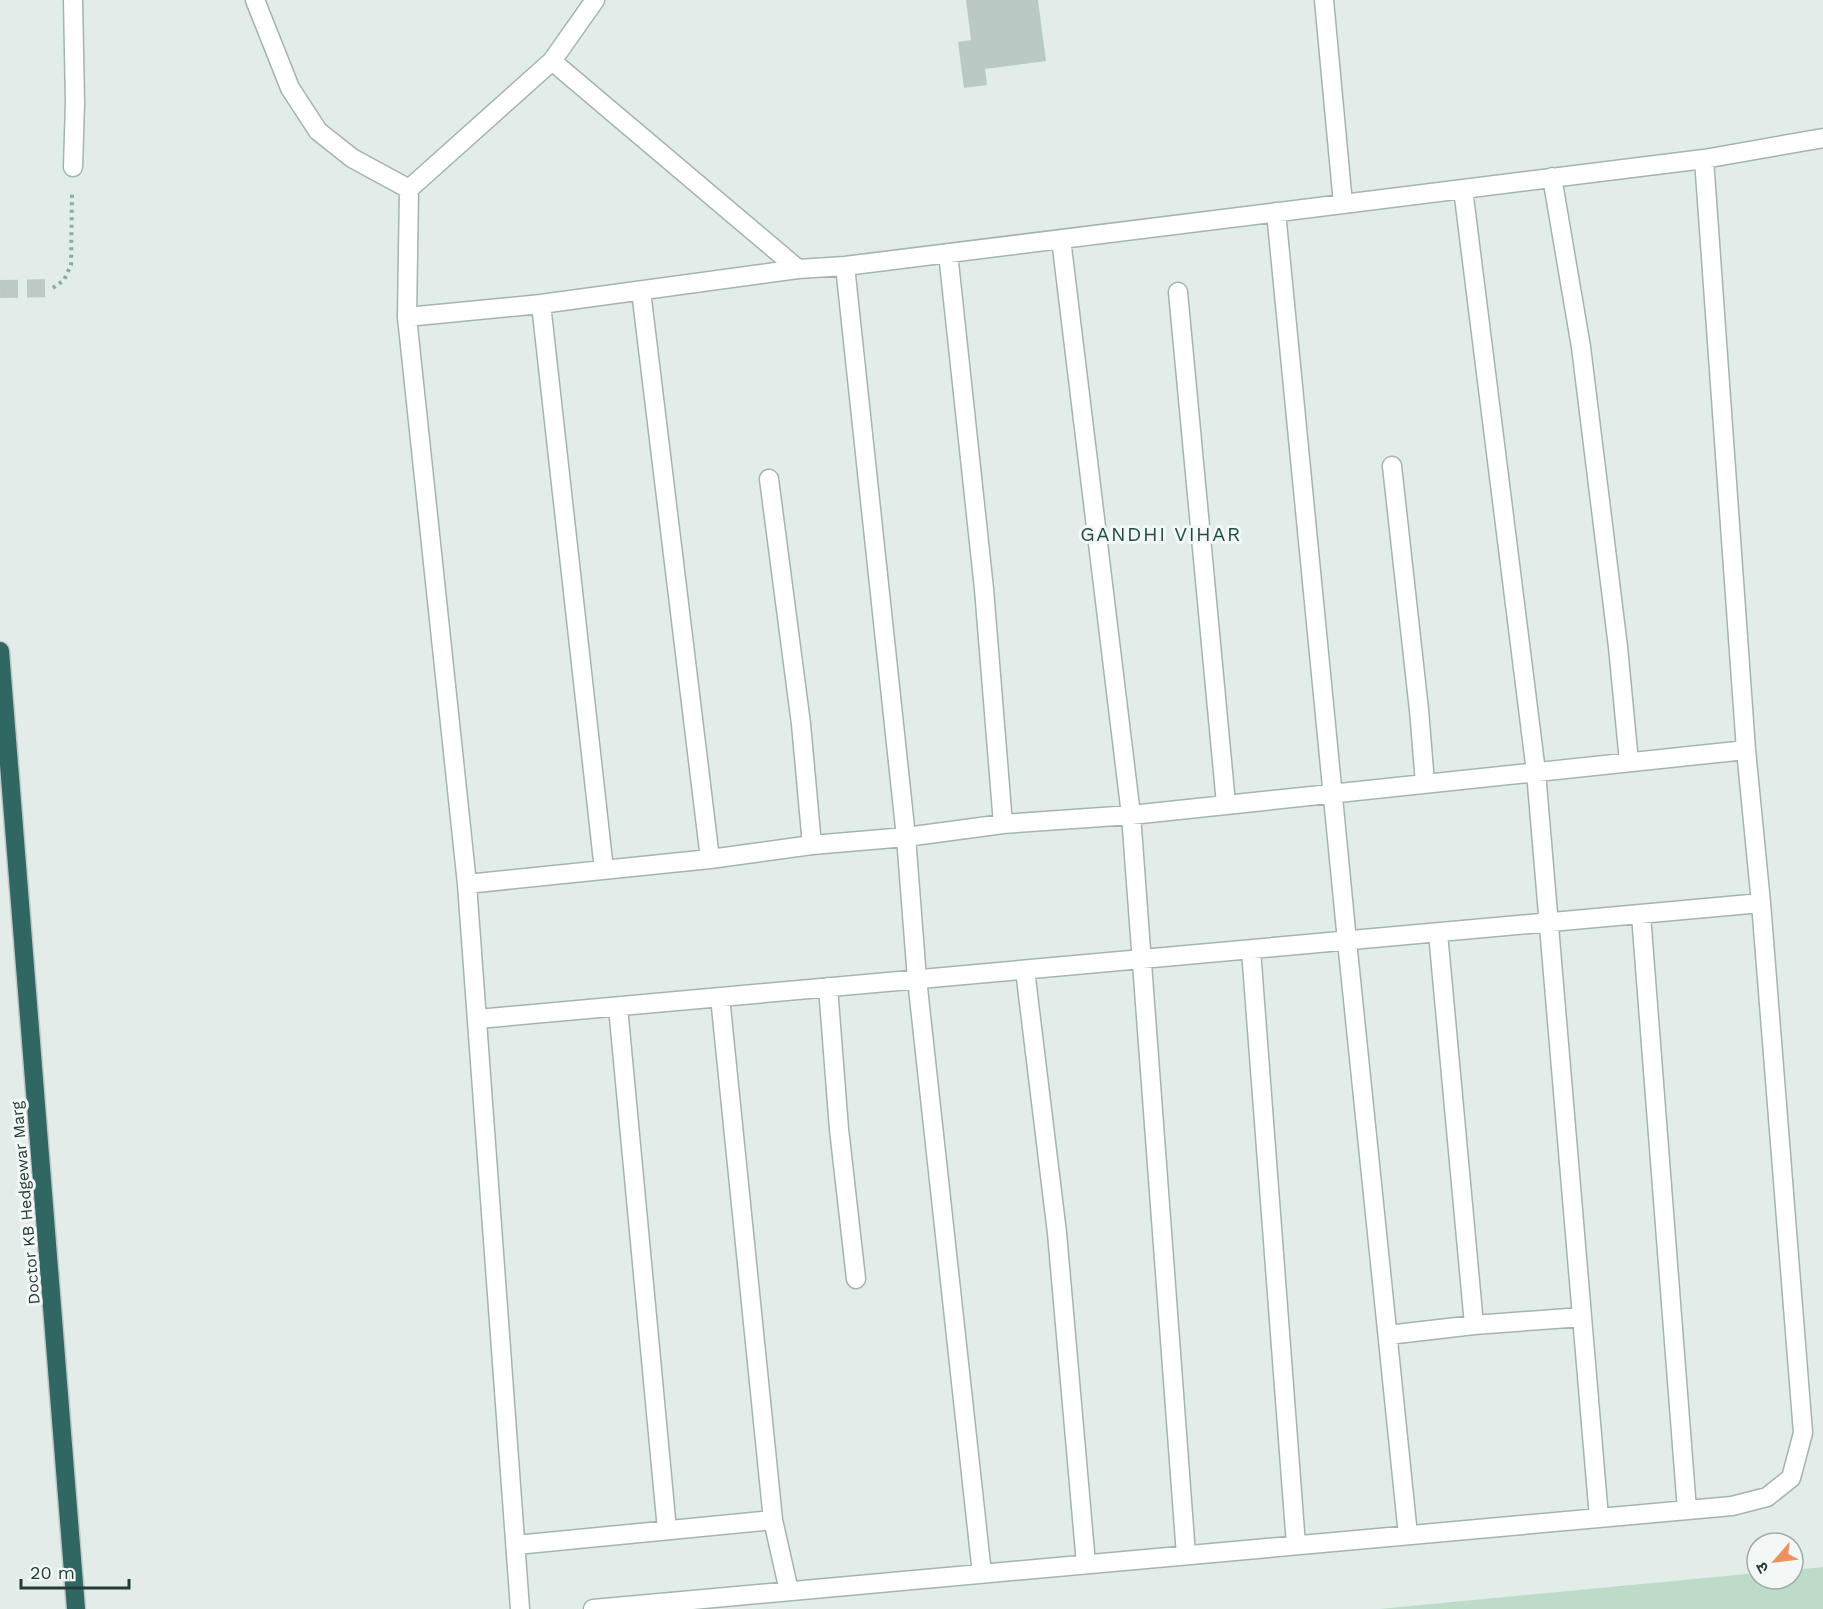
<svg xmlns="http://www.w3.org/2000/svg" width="1823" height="1609" font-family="'Work Sans','Noto Sans Devanagari',sans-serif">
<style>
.green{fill:#bcdcc8}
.building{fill:#bbc9c5}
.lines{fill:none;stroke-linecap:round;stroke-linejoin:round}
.street-tunnel{stroke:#bcc9c6;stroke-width:18;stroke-dasharray:18 9;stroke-linecap:butt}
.street-casing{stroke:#a5b4b0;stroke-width:21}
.highway-casing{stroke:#c1c8c7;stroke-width:21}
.path{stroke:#84aea5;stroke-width:4;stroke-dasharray:3 4.5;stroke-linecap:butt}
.street{stroke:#fff;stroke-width:18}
.highway{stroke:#306762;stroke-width:18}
.labels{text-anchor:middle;stroke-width:6;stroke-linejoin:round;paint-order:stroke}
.street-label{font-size:16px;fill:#233c38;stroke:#f3f8f6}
.quarter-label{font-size:20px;letter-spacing:1.5px;fill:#204d47;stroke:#f3f8f6}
</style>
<rect width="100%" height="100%" fill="#e2ece9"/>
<path class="green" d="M1823,1567v42h-444l378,-36v6h36v-9z"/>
<path class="building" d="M966,0h72l8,61 -61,8 2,16 -23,3 -6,-46 13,-2z"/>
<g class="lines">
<path class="street-tunnel" d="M0,289l53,-1"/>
<defs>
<path id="street" d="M73,0l2,103 -2,64
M255,0l35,88 28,43 34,27 57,31 143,-128 43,-61
M1324,0l19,204
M552,61l246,208
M1552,177l29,170 37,300 11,115
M409,189l-2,128 60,567 53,725
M1463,189l73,583 63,746
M1276,212l71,729 61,594
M1061,239l70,576 55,740
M948,253l36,336 19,235
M845,266l61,571 11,142 65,595
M641,291l69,568
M1178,292l48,512
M541,304l63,566
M407,317l134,-13 257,-35 47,-3 859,-107
M1392,466l27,244 6,73
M769,479l32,245 11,121
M467,884l243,-25 102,-14 94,-8 97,-13 128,-9 615,-65
M1641,915l46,595
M1438,933l36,392
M1251,950l45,595
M1025,970l32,263 29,331
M828,987l11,142 17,150
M720,997l53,523 16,71
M618,1007l49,523
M478,1019l1283,-116
M1388,1335l86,-10 108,-8
M516,1545l257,-25
M593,1609l1139,-103 35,-9 24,-19 12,-45 -42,-530 -15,-153 -42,-591 119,-21"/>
<path id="highway" d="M0,651l76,958"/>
</defs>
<use href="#street" class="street-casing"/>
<use href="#highway" class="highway-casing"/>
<path class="path" d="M53,288l11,-8 7,-15 1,-71"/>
<use href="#street" class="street"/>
<use href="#highway" class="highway"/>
</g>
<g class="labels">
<g class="street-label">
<text transform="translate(25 1203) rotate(-95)" y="6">Doctor KB Hedgewar Marg</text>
</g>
<g class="quarter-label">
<text x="1161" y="541">GANDHI VIHAR</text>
</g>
</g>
<g transform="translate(1775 1561) rotate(242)"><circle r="28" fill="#f3f8f6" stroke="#a0adaa" stroke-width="1.5"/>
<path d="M0-4.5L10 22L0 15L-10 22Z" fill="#ec9260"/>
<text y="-9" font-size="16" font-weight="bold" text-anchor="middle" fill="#233c38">उ</text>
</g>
<path d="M21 1579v9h108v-9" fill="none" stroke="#233c38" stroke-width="3"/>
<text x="30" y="1579" font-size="18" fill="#233c38" stroke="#f3f8f6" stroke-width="4.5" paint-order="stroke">20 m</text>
</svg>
